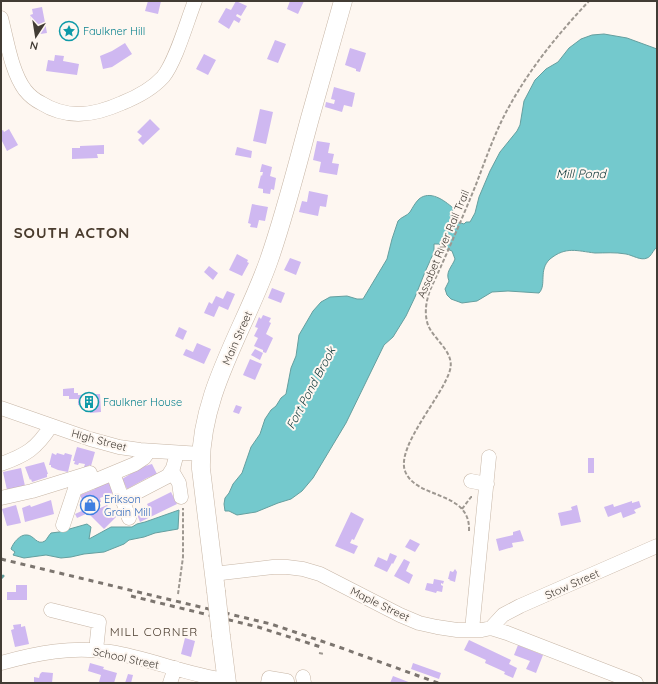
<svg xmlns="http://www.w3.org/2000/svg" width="658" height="684" font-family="Quicksand,sans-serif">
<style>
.water{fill:#74c9cd;stroke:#659f9f}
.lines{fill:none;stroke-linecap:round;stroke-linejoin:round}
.stream{stroke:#659f9f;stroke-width:3}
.building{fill:#cfb8f1}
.minor-casing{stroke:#c7b6a6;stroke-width:15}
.major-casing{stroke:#c7b6a6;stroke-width:19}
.path{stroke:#9e9891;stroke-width:2;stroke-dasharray:4 2;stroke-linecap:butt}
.minor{stroke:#fff;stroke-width:14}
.major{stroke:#fff;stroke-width:18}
.rail{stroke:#7c756f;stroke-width:3;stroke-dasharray:5 5;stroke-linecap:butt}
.major-bridge-casing{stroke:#c7b6a6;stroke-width:19;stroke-linecap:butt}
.major-bridge{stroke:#fff;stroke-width:18}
.labels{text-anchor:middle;stroke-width:4;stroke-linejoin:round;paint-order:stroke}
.culture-label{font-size:11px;fill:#0d838f;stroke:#fef7f1;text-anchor:start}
.street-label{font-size:11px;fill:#423c35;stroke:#fef7f1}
.shop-label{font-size:11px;fill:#366cbe;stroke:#fef7f1;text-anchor:start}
.water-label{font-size:12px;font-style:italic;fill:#0e383a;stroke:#fef7f1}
.neighbourhood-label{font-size:12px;letter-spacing:1px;fill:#4a3c2e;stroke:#fef7f1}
.district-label{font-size:15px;font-weight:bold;letter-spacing:1px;fill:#4a3c2e;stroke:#fef7f1}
</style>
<rect width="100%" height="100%" fill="#fef7f1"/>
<path class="water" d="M604,34l23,4 30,11v198c-4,3 -6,10 -10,11 -6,3 -15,-3 -21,-4 -11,-2 -21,-1 -31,-1 -18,-2 -29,-7 -45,6 -12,11 -3,26 -11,34l-31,-2 -16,1 -15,9 -15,2 -11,-4 -4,-4 -2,-6 4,-8c-4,-9 3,-14 6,-22l-3,-8 -10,-4 -3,-3h-5v8l-9,20 -10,25 -9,19 -13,21 -9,8 -38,78 -33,55 -11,13 -11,8 -13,4 -22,9 -19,3 -8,-4h-4l-1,-7 1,-6 4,-5 4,-9 9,-11 9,-26 9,-13 5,-15 6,-9 5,-4 5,-8 5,-4 5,-26 5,-12 3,-21 14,-24 8,-9 9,-5 17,-1 10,3h6l24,-40 5,-20 6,-18c3,-4 9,-5 12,-9 3,-5 5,-9 9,-13 11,-9 25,1 34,9l-1,7 4,3 -1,3 9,3 2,-2h4l5,-9 4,-16 11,-26 10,-19 17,-21 3,-6 4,-24 11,-21 11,-11 12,-7 11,-14 12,-9 11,-4z
M179,510l-1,19 -23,4 -11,4 -15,3 -5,4 -20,8 -20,2 -13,3 -10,1 -15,-3 -22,3 -11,-3 2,-3 -4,-3c2,-6 9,-15 16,-14 7,0 10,11 18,6 2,-2 4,-6 6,-8l8,-1 28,-8 4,3 -2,12 22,-12h21l5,-3 8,-2z"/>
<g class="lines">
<path class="stream" d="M1,578l2,-2"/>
</g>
<path class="building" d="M148,1h13l-3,13 -13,-3z
M236,1l11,5 -6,10 -4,-2 -1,2 5,3 -2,4 -5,-3 -5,9 -11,-7 8,-14 5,2z
M290,1h14l-6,13 -11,-5z
M42,7l5,26 -13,2 -4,-20 3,-1 -1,-5z
M275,40l11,4 -8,19 -11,-4z
M125,43l7,11 -20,13 -9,2 -3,-13 12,-5z
M350,48l16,5 -6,19 -4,-1v-2l-11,-4z
M204,54l12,6 -8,15 -12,-6z
M55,55l9,1 -1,5 16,3 -2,11 -31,-4 2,-11 6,1z
M334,87l21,6 -3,14 -8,-2 -2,7 -17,-5 1,-5 8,2 1,-4 -4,-1z
M260,109l13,3 -7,32 -13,-3z
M150,119l10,10 -17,16 -5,-5 4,-4 -5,-4z
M9,129l9,16 -11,6 -6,-12v-8l2,-1 1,2z
M317,141l13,2 -2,10 6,1 -2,9 7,1 -2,11 -18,-3 2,-10 -8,-2z
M104,145v9h-7l1,4 -26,1v-11h8v-2z
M237,147l15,4 -1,7 -16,-3z
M262,164l10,3 -2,9 6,2 -2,12 -3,-1 -1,5 -7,-1v-4l-5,-1 3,-13 1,1 1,-4h-3z
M309,191l19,4 -2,12 -6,-1 -2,10 -19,-4 3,-11 5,1z
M252,204l16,3 -3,14 -6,-1 -2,8 -7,-1 1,-3 -3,-1z
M237,254l11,6 -1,2 2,1 -7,13 -13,-6z
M290,258l11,4 -5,13 -12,-5z
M209,266l9,7 -5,7 -9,-8z
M272,288l13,5 -4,10 -13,-5z
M227,291l8,3 -7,16 -9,-4 -5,11 -10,-4 5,-11 3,2 4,-8 7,3z
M263,315l8,3 -2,4 2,1 -5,11 7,4 -7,15 -3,-1v-2l-9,-4 4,-8 -4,-2 4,-8 -3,-1 4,-10 2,2z
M179,327l8,4 -4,9 -8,-4z
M197,343l14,6 -7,15 -21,-9 3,-6 7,3z
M255,349l8,4 -3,7 -9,-5z
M250,359l12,5 -7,16 -12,-5z
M74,388v5h4v2l22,-1 1,18 -11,1 -1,-9 -11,1v-6h-9v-3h-6v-7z
M236,405l6,2 -3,7 -6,-2z
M77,447l18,5 -4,14 -2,-1 -1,3 -4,-1 1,-3 -6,-1 -1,2 -4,-1 1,-3h-2z
M52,453l4,2 1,-2 7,2 1,-2 7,2 -4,17 -10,-2 -7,-3v-2h-2z
M588,458h6v15h-6z
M44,462l4,12h-1v3l-15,5 -1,-3 -1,1 -5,-13z
M152,464l5,10 -10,4 -20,11 -5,-10 20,-12z
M21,468l4,18 -18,4 -4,-18z
M108,480l5,13 -13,5 1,4 -6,2 3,5 9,-4 10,11 -13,13 -16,-16 -11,5 -2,-4 11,-5 -6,-14 15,-6 -2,-3z
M171,492l6,12 -37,18 -4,-10 12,-6 -1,-2z
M51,500l3,14 -29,8 -3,-14 8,-3 1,2z
M632,501v2l7,-2 2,6 -7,3 2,3 -13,5 -2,-6 -13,5 -4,-10 9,-3 1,3z
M16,505l5,18 -14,3 -5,-17z
M577,505l4,17 -20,4 -3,-13 14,-3 -1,-3z
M351,512l13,7 -10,21 -2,-1 -2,4 8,3 -4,8 -19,-8z
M520,530l4,11 -12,2 1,4 -14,4 -3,-12 17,-4v-3z
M410,539l10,5 -5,8 -10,-5z
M390,553l7,3 -4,8 -1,-1 -5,9 -13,-6 4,-9 9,4z
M404,559l6,3 -4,9 7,4 -4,9 -15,-8z
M455,569l2,3 -2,10 -6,-2 1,-1h-2l2,-8 3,1z
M434,579l10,2 -1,3 -2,-1v2l2,1 -1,6 -5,-1 -1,2 -11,-3 2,-7 6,1z
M16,585h11v15h-20v-8h9z
M21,624v3l4,-1 4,18 -14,3 -4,-17 3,-1 -1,-4z
M185,638l10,3 -4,16 -10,-3z
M469,640l42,20 -2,4 8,4 -4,10 -9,-4 1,-2 -20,-9 1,-3 -22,-10z
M518,645l25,10 -7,18 -10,-4 4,-8 -16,-6z
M90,663l14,4 -1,2 14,4 -3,10 -15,-1 2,-7 -13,-4z
M413,663l28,10 -2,6 -28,-10z
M42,672l11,1 -1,10h-18v-6l5,1 1,-4z
M128,674l5,1 -2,8h-6z
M393,676l18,7h-21z"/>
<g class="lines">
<defs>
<path id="minor" d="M1,18c6,22 10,53 24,72 4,5 10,10 16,13 27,17 54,12 81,0 15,-6 30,-14 41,-26 13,-16 24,-56 32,-76
M1,408l89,31 29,8 21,3 61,4
M1,464c25,-9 35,-15 50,-38
M172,471l7,12 2,14
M113,473l16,45
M471,481l16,3
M1,498l31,-7 58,-18
M122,500l46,-24 5,-8 4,-15
M63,525l12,-36 60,-25 9,-6 5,-7
M213,574l60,-7h14l16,2 17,5 80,41 19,8 18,4 20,3h25l9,-2 16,5 129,50
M51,610l48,12 -3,28
M491,628l12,-13 17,-9 137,-60
M472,630l17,-173
M1,663c36,-10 71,-17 109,-11 39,6 77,23 116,28
M303,677l1,6
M170,683l5,-15
M268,683l1,-5 18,3"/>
<path id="major" d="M216,591l-15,-122c-2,-75 44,-140 68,-209 16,-46 28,-94 41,-142 11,-39 22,-78 33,-117
M221,636l6,47"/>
</defs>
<use href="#minor" class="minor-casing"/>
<use href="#major" class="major-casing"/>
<path class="path" d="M462,509l9,-12h3
M469,531c2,-41 -53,-31 -64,-60 -9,-25 38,-75 45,-101 5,-18 -16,-30 -22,-45 -4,-12 -2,-23 2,-35 16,-34 31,-69 45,-103 11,-28 20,-56 35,-82 21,-38 49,-72 79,-104
M178,594l5,-37v-49
M319,653l5,1"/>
<use href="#minor" class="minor"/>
<use href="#major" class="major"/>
<path class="rail" d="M1,559l270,65 65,22 102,37
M131,596l127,31 66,21"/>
<defs>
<path id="major-bridge" d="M216,591l5,45"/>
</defs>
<use href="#major-bridge" class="major-bridge-casing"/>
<use href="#major-bridge" class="major-bridge"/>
</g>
<defs>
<symbol id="sight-ring" viewBox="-11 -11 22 22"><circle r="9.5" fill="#fef7f1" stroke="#0f9aa8" stroke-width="1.5"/><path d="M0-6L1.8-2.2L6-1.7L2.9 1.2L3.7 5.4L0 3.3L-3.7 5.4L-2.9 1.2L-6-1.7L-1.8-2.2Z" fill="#0f9aa8"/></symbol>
<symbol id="building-ring" viewBox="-11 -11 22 22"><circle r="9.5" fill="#fef7f1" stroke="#0f9aa8" stroke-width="1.5"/><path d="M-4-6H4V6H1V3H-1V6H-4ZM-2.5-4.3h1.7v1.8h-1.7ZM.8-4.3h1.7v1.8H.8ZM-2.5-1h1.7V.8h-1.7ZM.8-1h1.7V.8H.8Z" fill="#0f9aa8"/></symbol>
<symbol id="shop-ring" viewBox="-11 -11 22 22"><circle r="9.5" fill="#fef7f1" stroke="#3f7fe0" stroke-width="1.5"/><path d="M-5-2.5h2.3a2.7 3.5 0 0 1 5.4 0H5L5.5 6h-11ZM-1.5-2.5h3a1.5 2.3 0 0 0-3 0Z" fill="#3f7fe0"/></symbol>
</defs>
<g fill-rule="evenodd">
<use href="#sight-ring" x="58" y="20" width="22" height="22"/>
<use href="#building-ring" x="78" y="391" width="22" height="22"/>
<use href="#shop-ring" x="79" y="494" width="22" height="22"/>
</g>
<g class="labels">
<g class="culture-label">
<text x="83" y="35">Faulkner Hill</text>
<text x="103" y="406">Faulkner House</text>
</g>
<g class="street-label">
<text transform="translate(443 244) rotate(-67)" y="4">Assabet River Rail Trail</text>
<text transform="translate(237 338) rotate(-66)" y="4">Main Street</text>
<text transform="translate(99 440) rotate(15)" y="4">High Street</text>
<text transform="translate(572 584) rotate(-24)" y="4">Stow Street</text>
<text transform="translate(380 604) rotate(26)" y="4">Maple Street</text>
<text transform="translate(126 658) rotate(12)" y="4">School Street</text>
</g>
<g class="shop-label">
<text x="104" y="503">Erikson<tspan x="104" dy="13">Grain Mill</tspan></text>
</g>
<g class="water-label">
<text x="581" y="178">Mill Pond</text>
<text transform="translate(311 388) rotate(-62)" y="4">Fort Pond Brook</text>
</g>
<g class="neighbourhood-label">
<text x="154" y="636">MILL CORNER</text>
</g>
<g class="district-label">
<text x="72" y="238">SOUTH ACTON</text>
</g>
</g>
<rect width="658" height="684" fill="none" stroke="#423c35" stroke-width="4"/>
<g transform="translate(36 36) rotate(192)" stroke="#fef7f1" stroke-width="3" paint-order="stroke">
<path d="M0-3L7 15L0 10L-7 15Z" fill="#423c35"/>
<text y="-6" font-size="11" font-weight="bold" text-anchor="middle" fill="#423c35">N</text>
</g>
</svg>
